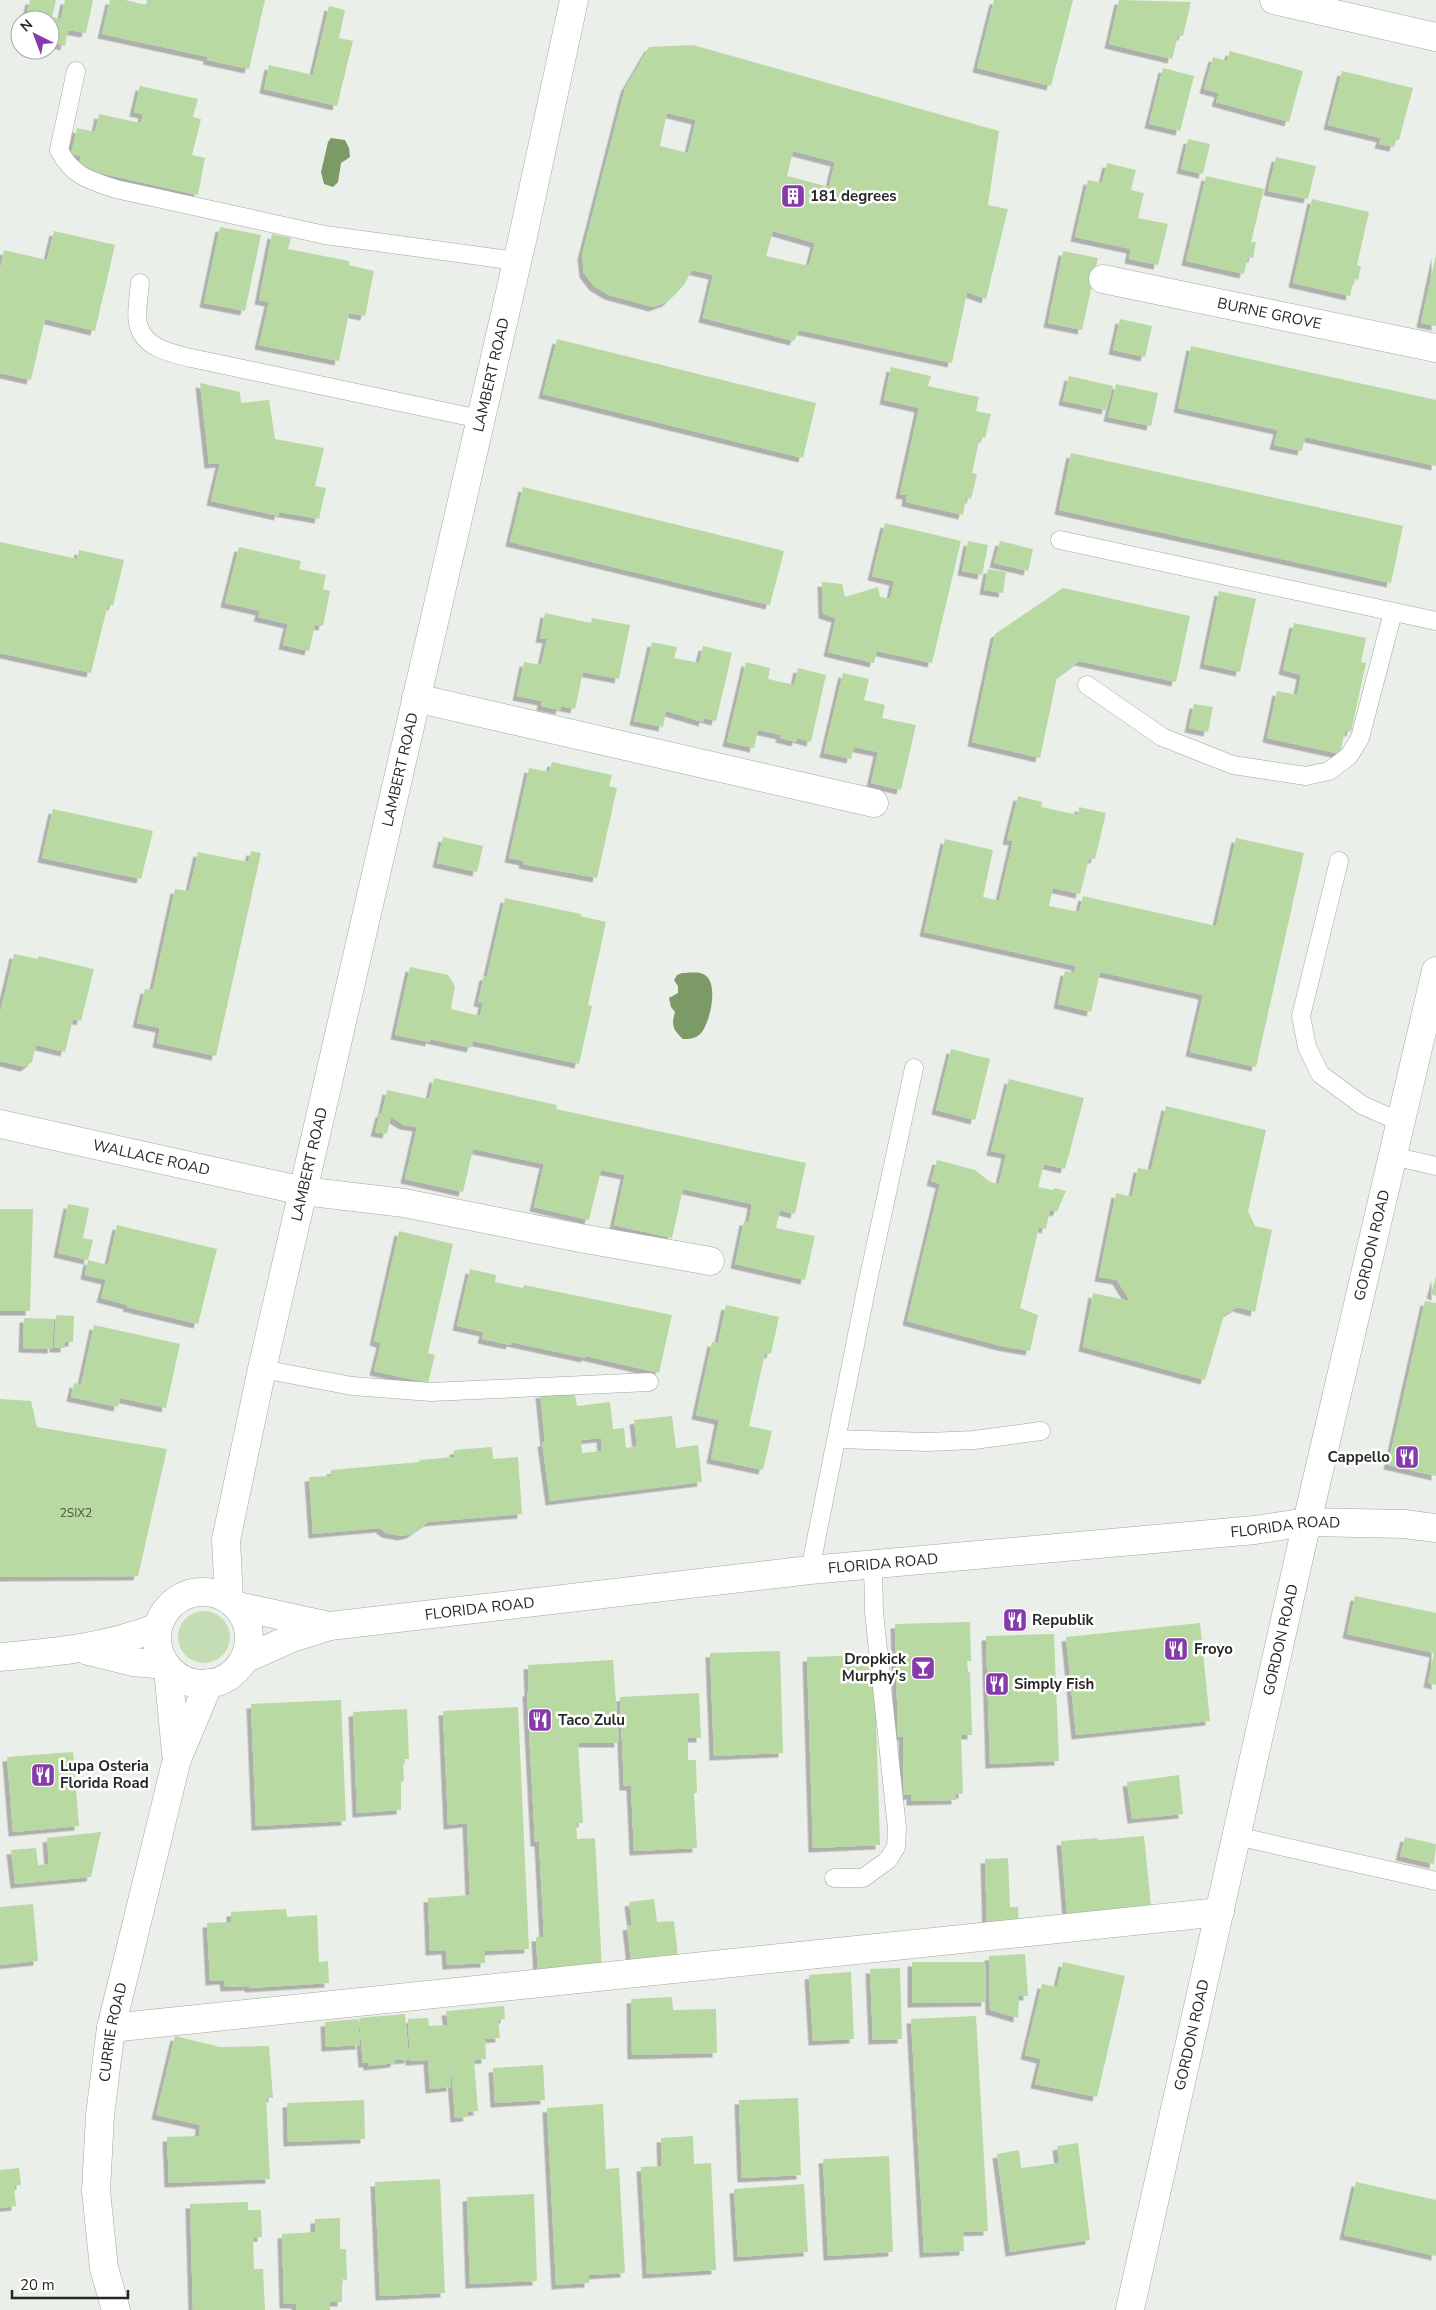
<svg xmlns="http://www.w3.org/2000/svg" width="1436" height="2310" font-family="'Nunito Sans',sans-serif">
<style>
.green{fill:#c5ddb5}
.water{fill:#7b9a65}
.building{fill:#b8d9a1;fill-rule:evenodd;filter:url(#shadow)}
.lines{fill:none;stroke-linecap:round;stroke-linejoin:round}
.service-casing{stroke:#a2a69f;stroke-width:19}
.minor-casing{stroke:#a2a69f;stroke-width:29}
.service{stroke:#fff;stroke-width:18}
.minor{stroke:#fff;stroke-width:28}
.labels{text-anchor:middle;stroke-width:5;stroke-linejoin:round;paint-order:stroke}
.number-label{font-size:12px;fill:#4b5545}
.poi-label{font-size:15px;font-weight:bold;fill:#272926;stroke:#fff;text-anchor:start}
.street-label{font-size:15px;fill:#272926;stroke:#fff}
</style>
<defs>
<filter id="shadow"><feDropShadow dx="-4.5" dy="4.5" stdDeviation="0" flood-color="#0004"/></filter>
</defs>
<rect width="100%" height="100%" fill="#ebefe9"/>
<path class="green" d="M178 1637a26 26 0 1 1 52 0a26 26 0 1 1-52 0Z"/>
<path class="water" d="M331,138l14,2 4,8 1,9 -9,6 -3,19 -5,5 -9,-3 -3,-12 7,-30z
M682,973c7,0 17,-2 23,2 14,9 5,48 -4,58 -5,6 -12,6 -18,6 -10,-9 -12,-14 -8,-27l-4,-5 -2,-9 9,-5v-7l-4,-6 3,-5z"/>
<path class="building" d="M30,0h26l-4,17 9,2 4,-19h28l-7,33 -18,-3 -3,16 -15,-4v-22h-25z
M110,0h15l21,5 1,-5h118l-16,69 -42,-9 1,-3 -106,-23z
M994,0h79l-22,86 -74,-18z
M1119,0l72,2 -8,34 -5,-1 -6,24 -63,-15z
M329,6l16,4 -6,28 14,3 -16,65 -73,-17 5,-24 44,10z
M693,45l306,86 -11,74 20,4 -22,90 -19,-7 -15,71 -153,-33 -5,11 -91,-23 10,-43 -21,-5 -8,15 -17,17 -14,5 -44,-12 -15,-9 -10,-13 -2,-18 43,-167 24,-41zM667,113l29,7 -8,33 -28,-7zM793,151l42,11 -6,25 -42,-11zM773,231l42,12 -6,23 -43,-10z
M1230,51l73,20 -14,51 -73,-20 3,-9 -15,-4 9,-32 14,4z
M1163,68l31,8 -14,55 -31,-7z
M1342,71l71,17 -14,52h-3l-2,7 -15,-3 2,-6 -53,-13z
M140,86l58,13 -5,18 8,2 -9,36 13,3 -7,37 -120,-27 3,-12 -10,-2 6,-26 18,4 4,-18 42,9 2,-9 -9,-2z
M1188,139l22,5 -7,30 -22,-5z
M1276,157l40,9 -8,33 -40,-8z
M1107,163l29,7 -5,20 13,3 -6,25 30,6 -10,41 -29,-6 2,-10 -56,-12 13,-57 14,3z
M1206,176l58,13 -13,53h5l-3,16 -5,-1 -4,17 -58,-13z
M1312,199l57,13 -12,53 4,1 -3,14 -4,-1 -4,17 -57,-13z
M220,227l41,8 -16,76 -41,-8z
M54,231l61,14 -20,86 -50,-12 -14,61 -31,-7v-103l4,-20 43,10z
M272,234l19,4 -3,11 61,12v4l25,6 -9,45 -16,-3 -10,48 -80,-16 10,-43 -10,-2z
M1063,251l35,7 -16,72 -34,-7z
M1436,254v72l-15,-3z
M1120,319l32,7 -7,31 -32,-7z
M557,339l259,64 -13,55 -260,-64z
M1191,346l245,54v66l-131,-29 -3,14 -28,-6 4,-15 -100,-22z
M891,367l40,9 -3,10 51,11 -3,14 15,3 -6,24 -5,-1 -8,36 5,1 -6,25 -5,-1 -3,17 -57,-13 1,-7 -7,-1 19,-86 -35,-8z
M1069,376l44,10 -7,24 -43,-9z
M200,383l40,9 1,11 28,-3 6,39 49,9 -9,38 11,2 -7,31 -40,-7v4l-68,-15 9,-38 -11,1z
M1116,384l42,9 -7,33 -43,-9z
M1071,453l332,73 -12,57 -332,-73z
M523,487l261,64 -14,54 -260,-63z
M885,523l76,18 -29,122 -55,-12 -3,12 -46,-11 8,-34 -13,-4 -1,-32 20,2 3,13 33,-10 2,10 10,2 4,-18 -22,-5z
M968,541l20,4 -6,30 -20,-4z
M1000,541l33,8 -5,22 -34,-8z
M0,542l77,17 2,-9 45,10 -11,46 -5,-2 -17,69 -91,-20z
M239,547l62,14 -2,8 27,6 -3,14 7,2 -7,35 -8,-1 -6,26 -26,-6 5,-21 -30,-7 2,-6 -35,-8z
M988,569l18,3 -3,21 -19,-3z
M1063,588l127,28 -14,66 -97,-21 -22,16 -17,81 -68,-16 23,-108z
M1219,591l37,8 -16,73 -36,-8z
M545,613l46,10 1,-5 38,7 -11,54 -36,-7 -8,37 -14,-3 -1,4 -19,-4 1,-5 -25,-5 7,-34 17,3 6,-26 -7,-1z
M1294,623l72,15 -5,24 5,1 -15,69 -6,-1 -5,23 -73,-16 10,-47 20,4 4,-20 -18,-5z
M652,642l25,5 -3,11 25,5 4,-17 29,7 -16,68 -12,-3 -1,4 -37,-11 -3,16 -29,-6z
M746,662l24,6 -2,11 26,6 4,-17 28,7 -15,67 -14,-4 -1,4 -16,-4 1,-3 -23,-5 -4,18 -27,-6z
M843,673l26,6 -5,21 21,5 -3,13 34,7 -15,65 -30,-7 7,-31 -24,-5 -3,12 -27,-6z
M1194,704l19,3 -5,25 -19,-4z
M552,762l60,13 -3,11 8,2 -20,90 -74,-14 1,-3 -15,-3 20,-90 20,4z
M1018,796l24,6 -1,5 37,8 1,-8 27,6 -11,46 -6,-1 -9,36 -27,-6 -4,18 30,6 4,-16 133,30 20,-88 68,15 -48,214 -66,-15 13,-57 -103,-23 -9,40 -33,-8 7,-33 9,2 2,-7 -152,-34 21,-93 48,11 -10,47 16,4 14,-60 -6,-1z
M53,809l100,22 -12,48 -99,-21z
M443,837l40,9 -6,26 -40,-9z
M251,851l10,2 -45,203 -59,-13 3,-15 -23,-5 8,-34 8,1 22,-101 14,2 9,-39 50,10z
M505,898l76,16 -1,2 26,6 -18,83 4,1 -13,58 -106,-23 -2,7 -41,-9v3l-35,-7 15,-68 38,8 7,11 -4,23 29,7 3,-13 -5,-1 6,-26h3z
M14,954l24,5v-3l56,13 -13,52 -8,-2 -8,33 -29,-7 -4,17 -7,5 -25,-6v-48z
M951,1049l39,10 -15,61 -39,-10z
M434,1078l123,27 -1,4 250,54 -11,51 -15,-4 -4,18 39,8 -10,44 -70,-16 9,-43h5l3,-17 -69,-15 -11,49 -58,-13 11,-50 -24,-5 -12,50 -55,-13 10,-43 -71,-15 -10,43 -58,-13 12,-52 -13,-2 -13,-8 -4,17 -12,-2 5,-19h2l5,-23 42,9z
M1009,1079l75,19 -19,71 -21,-5 -6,23 15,3 1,-2 12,3 -9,21 -7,-2 -4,19 -7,-2 -19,81 18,7 -8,36 -29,-5 -94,-25 33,-137 -9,-3 6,-21 38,10 15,12 9,2 7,-30 -15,-3z
M1166,1106l100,24 -18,81 7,15 17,4 -17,82 -18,-5 -13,8 -19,65 -122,-33 10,-54 37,8 -13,-21 -18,-3 17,-84 16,4 6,-29 13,2z
M68,1204l21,4 -6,30 10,2 -5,20 -30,-7z
M0,1209h33l-3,102h-30z
M117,1225l100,24 -19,75 -71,-17 1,-2 -27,-7 5,-18 -21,-5 3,-15 20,5z
M399,1231l54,13 -25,109 7,2 -7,28 -54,-12 7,-28 -7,-2z
M470,1269l26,6 -1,7 28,6 1,-3 148,30 -13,58 -73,-17 -1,2 -74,-16 -1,3 -28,-6 2,-7 -27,-6z
M1436,1276v20l-5,-2z
M1425,1301l11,2v173l-48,-11z
M726,1305l53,12 -8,37 -6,-1 -16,73 23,5 -9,39 -52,-11 8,-39 -23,-5 16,-73 6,1z
M56,1315l18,1 -1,26h-8v6h-11z
M24,1318l30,1 -2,30 -29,-1z
M94,1325l86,19 -14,64 -46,-10 -2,9 -47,-10 3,-14 7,2z
M574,1389l3,17 33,-4 3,27 11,-1 2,20 11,-2 -3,-26 38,-4 4,32 22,-3 4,37 -152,19 -8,-59h3l-5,-48zM601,1438l1,13 -20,2 -1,-13z
M0,1399l31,2 6,26 130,22 -29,127 -138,1z
M492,1447l1,12 25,-2 4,57 -94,8 -17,12 -9,2 -16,-3 -6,-5 -67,6 -4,-57 22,-1v-6l89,-8 -1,-2 35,-3v-7z
M1355,1596l81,17v72l-8,-2 6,-30 -87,-19z
M970,1622l1,39h-4l1,11h2l2,63h-11l2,59h-7v6l-45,1v-6h-7l-1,-59 -5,1 -3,-113z
M1200,1623l10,98 -134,14 -10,-98z
M1054,1634l5,127 -69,3 -4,-128z
M780,1651l3,102 -69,3 -4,-103z
M874,1655l6,190 -67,3 -6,-191z
M613,1660l6,83h-41l5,80h-7l1,16 18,-1 7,131 -64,4 -2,-36h8l-5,-95h-4l-8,-150h2l-1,-27z
M699,1693l2,45h-13v22h8l1,33h-3l3,55 -63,3 -3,-65h-7l-4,-89z
M341,1700l5,121 -90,5 -5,-122z
M518,1707l11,242 -44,2v12l-38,2 -1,-15 -16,1 -2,-53 42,-3 -3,-72 -19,2 -5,-114z
M407,1709l2,50h-6l1,22 -3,1v28l-44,3 -4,-101z
M73,1752l6,74 -66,6 -6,-75z
M1179,1775l4,39 -51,5 -5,-37z
M101,1832l-10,45 -76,7 -4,-34 25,-2 2,17 11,-1 -2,-26z
M1144,1836l7,70 -84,8 -6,-73 37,-3v2z
M1405,1837l31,7 -2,20 -34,-8z
M1008,1858l2,49h8l1,20 -32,1 -2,-69z
M654,1899l3,23 17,-1 4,35 -47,5 -4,-35 5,-1 -3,-23z
M33,1904l5,57 -38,4v-58z
M286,1909l1,8 30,-2 2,47 9,-1 1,22 -80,5v-2l-24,1 -1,-7 -14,1 -3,-58 24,-1v-10z
M1025,1954l3,42h-9l-1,22 -28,-8 -1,-54z
M912,1962h73l1,40 -74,1z
M1063,1962l62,14 -28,121 -62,-13 6,-25 -16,-4 17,-71 15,3z
M900,1968l2,71 -29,1 -3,-71z
M851,1972l3,67 -41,2 -4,-66z
M672,1997l1,13 43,-1 1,44 -85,2 -1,-56z
M504,2006l1,13 -7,1 2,18 -15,1 1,20 -12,1 4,51 -11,1 1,5 -13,1 -6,-79 2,48 -21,2 -2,-29 -18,1 -2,-42 20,-1 1,8 19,-1 -2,-14z
M405,2014l4,45 -14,1v3l-27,3v-3h-5l-4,-45z
M976,2016l12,215 -25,1 1,19 -40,2 -13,-234z
M358,2019l2,26 -34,2 -1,-25z
M175,2036l45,11 49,-1 4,52h-7l4,81 -101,4 -2,-46 32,-1 1,-11 -44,-10z
M543,2065l2,35 -50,3 -2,-35z
M798,2098l3,77 -59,3 -3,-78z
M364,2100l1,39 -77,3 -1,-39z
M603,2104l3,65 13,-1 6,105 -36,2v8l-33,2 -9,-177z
M693,2136l1,28 17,-1 5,107 -69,4 -6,-107 21,-1 -1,-28z
M1078,2143l12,97 -80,12 -13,-98 22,-4 2,18 38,-5 -2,-17z
M889,2156l4,96 -65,4 -5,-97z
M19,2168l2,17 -7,1 2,20 -16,2v-38z
M440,2179l5,114 -65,3 -5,-114z
M1356,2182l80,18v56l-92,-21z
M804,2184l4,68 -70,5 -4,-68z
M534,2194l3,87 -67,3 -3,-87z
M248,2202v8h13l1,27 -9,1 1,31h9l2,41h-72l-3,-106z
M340,2218v31h6l1,31 -5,-1v23h-12v8h-34v-6h-12l-2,-70 33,-2v-13z"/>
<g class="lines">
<defs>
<path id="service" d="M76,71l-17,79c13,26 30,30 57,39l209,46 192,26
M140,283c-1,11 -5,35 -1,44 7,22 33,26 52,31l289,61
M1060,540l376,81
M1087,685l75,52 71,28 73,11 23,-5 20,-15 11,-18 33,-126
M1339,861l-38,155 6,31 13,27 42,31 38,17
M1392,1156l44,10
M262,1369l90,17 79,6 218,-10
M837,1439l90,3 47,-2 67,-9
M810,1570l56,-280 48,-222
M1236,1836l200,45
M834,1878h29l25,-18 8,-13 1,-19 -23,-216 -1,-48"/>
<g id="minor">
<path d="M1274,0l162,37"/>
<path id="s1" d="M1103,279l333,69"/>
<path d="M416,698l458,105"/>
<path id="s2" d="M0,1124l303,67 101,12 176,35 130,23"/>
<circle cx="203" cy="1638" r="46"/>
<path id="s3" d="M229,1599l-3,-59 36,-171 261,-1133 51,-236"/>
<path d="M237,1606l92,20"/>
<path d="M88,1651l45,11 33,3"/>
<path d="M0,1657c56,-5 105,-9 158,-30"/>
<path id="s4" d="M245,1659l47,-21 38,-12 480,-56 445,-40 52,-8 97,2 32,4"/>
<path d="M168,1669l8,84"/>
<path d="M111,2028l1109,-116"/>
<path id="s5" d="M1130,2309l177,-787 129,-551"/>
<path id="s6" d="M116,2310l-12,-42 -8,-77 4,-76 11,-87 66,-269 32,-76"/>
</g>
</defs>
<use href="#service" class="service-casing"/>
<use href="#minor" class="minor-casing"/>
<use href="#service" class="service"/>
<use href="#minor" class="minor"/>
</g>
<defs>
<symbol id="building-square" viewBox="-11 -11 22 22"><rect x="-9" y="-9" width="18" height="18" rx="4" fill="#873aab" stroke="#fff"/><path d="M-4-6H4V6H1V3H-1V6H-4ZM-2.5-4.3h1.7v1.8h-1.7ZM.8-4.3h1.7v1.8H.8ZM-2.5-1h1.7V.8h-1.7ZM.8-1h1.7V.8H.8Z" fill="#fff"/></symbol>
<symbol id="restaurant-square" viewBox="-11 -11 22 22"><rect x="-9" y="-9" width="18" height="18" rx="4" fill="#873aab" stroke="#fff"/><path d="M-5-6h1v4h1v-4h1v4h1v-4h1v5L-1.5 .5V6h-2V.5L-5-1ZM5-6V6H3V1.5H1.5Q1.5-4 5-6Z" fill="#fff"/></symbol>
<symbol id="bar-square" viewBox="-11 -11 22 22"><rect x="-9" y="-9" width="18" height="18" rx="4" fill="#873aab" stroke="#fff"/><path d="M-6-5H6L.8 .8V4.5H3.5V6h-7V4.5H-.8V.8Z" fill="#fff"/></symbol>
</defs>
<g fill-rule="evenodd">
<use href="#building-square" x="779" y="182" width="28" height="28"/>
<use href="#restaurant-square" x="1393" y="1443" width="28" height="28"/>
<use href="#restaurant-square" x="1001" y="1606" width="28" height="28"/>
<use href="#restaurant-square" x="1162" y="1635" width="28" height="28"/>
<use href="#bar-square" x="909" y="1654" width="28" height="28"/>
<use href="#restaurant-square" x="983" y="1670" width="28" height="28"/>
<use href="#restaurant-square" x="526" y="1706" width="28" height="28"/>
<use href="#restaurant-square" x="29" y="1761" width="28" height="28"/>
</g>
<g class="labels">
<g class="number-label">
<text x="76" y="1517">2SIX2</text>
</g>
<g class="poi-label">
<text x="810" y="201">181 degrees</text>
<text x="1390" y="1462" text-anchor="end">Cappello</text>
<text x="1032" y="1625">Republik</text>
<text x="1194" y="1654">Froyo</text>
<text x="906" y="1664" text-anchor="end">Dropkick<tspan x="906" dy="17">Murphy's</tspan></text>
<text x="1014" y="1689">Simply Fish</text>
<text x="558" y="1725">Taco Zulu</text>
<text x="60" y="1771">Lupa Osteria<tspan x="60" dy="17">Florida Road</tspan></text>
</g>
<g class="street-label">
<text dy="5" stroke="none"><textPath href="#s1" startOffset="170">BURNE GROVE</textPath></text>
<text dy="5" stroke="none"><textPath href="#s3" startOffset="1254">LAMBERT ROAD</textPath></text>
<text dy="5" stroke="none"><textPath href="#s3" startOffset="849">LAMBERT ROAD</textPath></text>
<text dy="5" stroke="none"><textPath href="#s2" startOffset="155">WALLACE ROAD</textPath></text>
<text dy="5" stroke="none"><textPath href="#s3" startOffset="444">LAMBERT ROAD</textPath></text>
<text dy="5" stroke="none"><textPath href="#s5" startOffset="1091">GORDON ROAD</textPath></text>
<text dy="5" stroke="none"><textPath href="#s4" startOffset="1052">FLORIDA ROAD</textPath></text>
<text dy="5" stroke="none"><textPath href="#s4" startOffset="648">FLORIDA ROAD</textPath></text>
<text dy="5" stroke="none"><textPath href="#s4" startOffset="242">FLORIDA ROAD</textPath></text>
<text dy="5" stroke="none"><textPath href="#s5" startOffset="686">GORDON ROAD</textPath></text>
<text dy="5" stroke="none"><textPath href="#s6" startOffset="281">CURRIE ROAD</textPath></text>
<text dy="5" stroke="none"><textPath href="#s5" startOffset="281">GORDON ROAD</textPath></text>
</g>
</g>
<g transform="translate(35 35) rotate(318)"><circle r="24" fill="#ffffff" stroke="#a9a9a8"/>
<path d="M0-4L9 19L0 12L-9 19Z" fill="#873aab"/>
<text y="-8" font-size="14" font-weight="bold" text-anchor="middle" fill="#272926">N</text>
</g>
<path d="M12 2290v8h116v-8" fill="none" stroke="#272926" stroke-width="2.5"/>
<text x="20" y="2290" font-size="15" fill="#272926" stroke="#ffffff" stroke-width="4" paint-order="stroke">20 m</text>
</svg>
